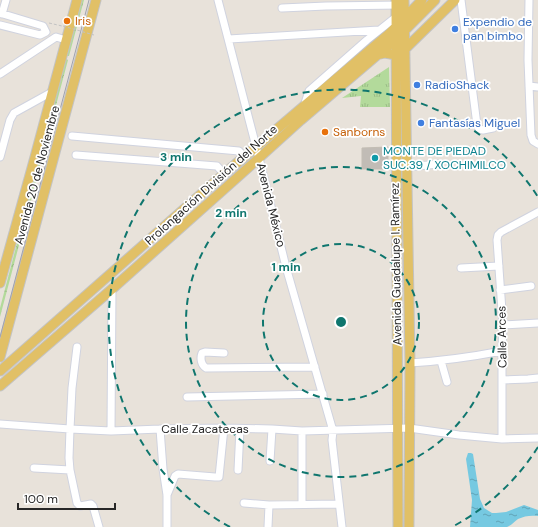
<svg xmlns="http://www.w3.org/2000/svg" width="538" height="527" font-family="'DM Sans',sans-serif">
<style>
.grass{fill:url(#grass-tufts)}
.forest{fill:url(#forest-crowns)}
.water{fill:url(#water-ripples)}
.building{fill:#c1bcb6;stroke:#c3bdb4}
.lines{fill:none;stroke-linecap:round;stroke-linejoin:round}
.minor-casing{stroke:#d0d3df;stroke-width:9}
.major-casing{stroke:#c3c3c3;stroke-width:11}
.path{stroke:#c3c3c3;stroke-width:1;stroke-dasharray:3 2;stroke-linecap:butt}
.minor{stroke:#fff;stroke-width:7}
.major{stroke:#e1c066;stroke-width:9}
.tram{stroke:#9ea1b0;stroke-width:1}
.path-bridge{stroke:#c3c3c3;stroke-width:1;stroke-dasharray:3 2;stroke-linecap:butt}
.ring{fill:none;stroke:#0f766e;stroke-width:2;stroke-dasharray:7 5}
.food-dot{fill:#e8710a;stroke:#fff;stroke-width:1.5}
.shop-dot{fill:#3f7fe0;stroke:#fff;stroke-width:1.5}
.culture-dot{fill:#0f9aa8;stroke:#fff;stroke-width:1.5}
.labels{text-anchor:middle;stroke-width:3.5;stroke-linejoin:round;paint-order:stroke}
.food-label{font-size:12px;fill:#c56008;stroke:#fff;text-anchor:start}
.shop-label{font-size:12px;fill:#366cbe;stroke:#fff;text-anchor:start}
.culture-label{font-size:12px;fill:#0d838f;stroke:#fff;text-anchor:start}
.street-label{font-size:12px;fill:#272727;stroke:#fff}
.centre{fill:#0f766e;stroke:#fff;stroke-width:2}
.ring-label{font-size:12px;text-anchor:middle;font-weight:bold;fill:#0f766e;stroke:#fff;stroke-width:3.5;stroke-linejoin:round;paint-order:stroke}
</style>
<defs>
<pattern id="grass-tufts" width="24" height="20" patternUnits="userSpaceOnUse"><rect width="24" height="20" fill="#b3da9b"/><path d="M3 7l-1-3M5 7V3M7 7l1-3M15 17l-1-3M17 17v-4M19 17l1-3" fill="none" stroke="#9abb86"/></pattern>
<pattern id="forest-crowns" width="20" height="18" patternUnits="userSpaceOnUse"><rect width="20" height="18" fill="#b3da9b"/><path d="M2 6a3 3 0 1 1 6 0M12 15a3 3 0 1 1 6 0" fill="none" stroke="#9abb86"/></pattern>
<pattern id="water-ripples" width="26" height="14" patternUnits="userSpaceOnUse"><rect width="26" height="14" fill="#76c9e1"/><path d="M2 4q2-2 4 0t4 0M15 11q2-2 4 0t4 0" fill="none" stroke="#61a3b6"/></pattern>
</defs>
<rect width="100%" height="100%" fill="#e8e2da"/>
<path class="grass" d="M389,67l1,40h-30l1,-11 -19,2z"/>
<path class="forest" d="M81,0h3l-15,56h-3v3l2,1 -68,257v-9z"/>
<path class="water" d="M468,453h3l2,1 7,45 4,9 8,5h4l10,-1 18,-7 14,5v6c-7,-1 -14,0 -20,3 -4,3 -6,6 -11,8h-37l2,-27 -6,-41z"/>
<path class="building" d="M388,147v22h-26v-21z"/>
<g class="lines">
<defs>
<path id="minor" d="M218,0l41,158 27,109 47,164 -1,9 10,87
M461,0l16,125 2,4 4,1 10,-2
M529,0l-1,60 3,75 2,6 5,3
M282,8l44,-2 75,-1
M0,13l43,13 3,6
M2,14l4,-14
M0,25l40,10 6,-3
M229,39l150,-9
M0,74l56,-37 10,3
M529,86l9,1
M304,106l5,-15 58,-51 29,-23
M72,136l167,15 5,6
M76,155l141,11 7,8
M0,157l10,-37 4,-7 38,-21
M407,167l32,-3
M461,268l38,-2
M500,290l31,-4
M503,325l35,-2
M77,347l-5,41 -2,41 -1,29 1,12 7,33 3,3 11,-2 2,2 6,21
M224,353l-19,-1 -3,1c-2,5 -1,12 4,15l109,-1
M441,361l6,21
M410,363c31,-2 61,-6 92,-12
M502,380l26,-1 10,-1
M187,397l136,-3
M0,424l70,5 41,2 49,-2 64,-1 48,1 30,2 107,-3 50,7 43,4 36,-1
M160,429l3,40 4,26v32
M111,431l1,-142
M502,439v-88l1,-26 -6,-85 1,-5 3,-3 37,-20
M270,461l2,-32
M34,468l36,2
M238,470l2,-41
M167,495l8,-19 3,-2 37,3h4l5,-49
M244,503l25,2 70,-1
M302,504v-73
M268,527l1,-22"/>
<path id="major" d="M396,0l2,527
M404,0l6,363 -1,164
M376,55l9,-2 11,2 9,-6 50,-49
M0,283l35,-126 42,-157
M0,357l96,-357
M0,371l224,-197 166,-141 32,-33
M0,386l112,-97 147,-131 42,-38 95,-81 39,-39"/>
</defs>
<use href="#minor" class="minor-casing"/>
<use href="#major" class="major-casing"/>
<path class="path" d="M49,23l13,3"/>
<use href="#minor" class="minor"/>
<use href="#major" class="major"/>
<path class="tram" d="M0,337l89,-337"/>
<path class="path-bridge" d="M63,26l31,9"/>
</g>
<g class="ring">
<circle cx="341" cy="322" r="78"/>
<circle cx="341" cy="322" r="155"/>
<path d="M538 447A233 233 0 0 1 452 527M230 527A233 233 0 1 1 538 197"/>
</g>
<g class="food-dot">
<circle cx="67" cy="21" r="4"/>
<circle cx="325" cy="132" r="4"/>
</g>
<g class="shop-dot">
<circle cx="455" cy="29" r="4"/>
<circle cx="417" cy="85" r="4"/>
<circle cx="421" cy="123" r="4"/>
</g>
<circle class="culture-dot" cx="375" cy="158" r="4"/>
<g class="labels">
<g class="food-label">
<text x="75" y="25">Iris</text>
<text x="333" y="136">Sanborns</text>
</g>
<g class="shop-label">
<text x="463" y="26">Expendio de<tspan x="463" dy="14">pan bimbo</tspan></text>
<text x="425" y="89">RadioShack</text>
<text x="429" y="127">Fantasías Miguel</text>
</g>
<g class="culture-label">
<text x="383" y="155">MONTE DE PIEDAD<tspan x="383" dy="14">SUC.39 / XOCHIMILCO</tspan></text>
</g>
<g class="street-label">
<text transform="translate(37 175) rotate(-75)" y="4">Avenida 20 de Noviembre</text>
<text transform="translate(211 185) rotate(-42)" y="4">Prolongación División del Norte</text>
<text transform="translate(271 205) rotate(76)" y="4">Avenida México</text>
<text transform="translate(396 264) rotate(-91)" y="4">Avenida Guadalupe I. Ramírez</text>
<text transform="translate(502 337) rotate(-91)" y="4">Calle Arces</text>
<text x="205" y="433">Calle Zacatecas</text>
</g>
</g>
<circle cx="341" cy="322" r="6" class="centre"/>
<g class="ring-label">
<text x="176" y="161">3 min</text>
<text x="231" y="217">2 min</text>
<text x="286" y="271">1 min</text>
</g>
<path d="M18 503v6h97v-6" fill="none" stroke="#272727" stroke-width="2"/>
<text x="24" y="503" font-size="12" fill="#272727" stroke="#ffffff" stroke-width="3" paint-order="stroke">100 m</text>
</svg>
